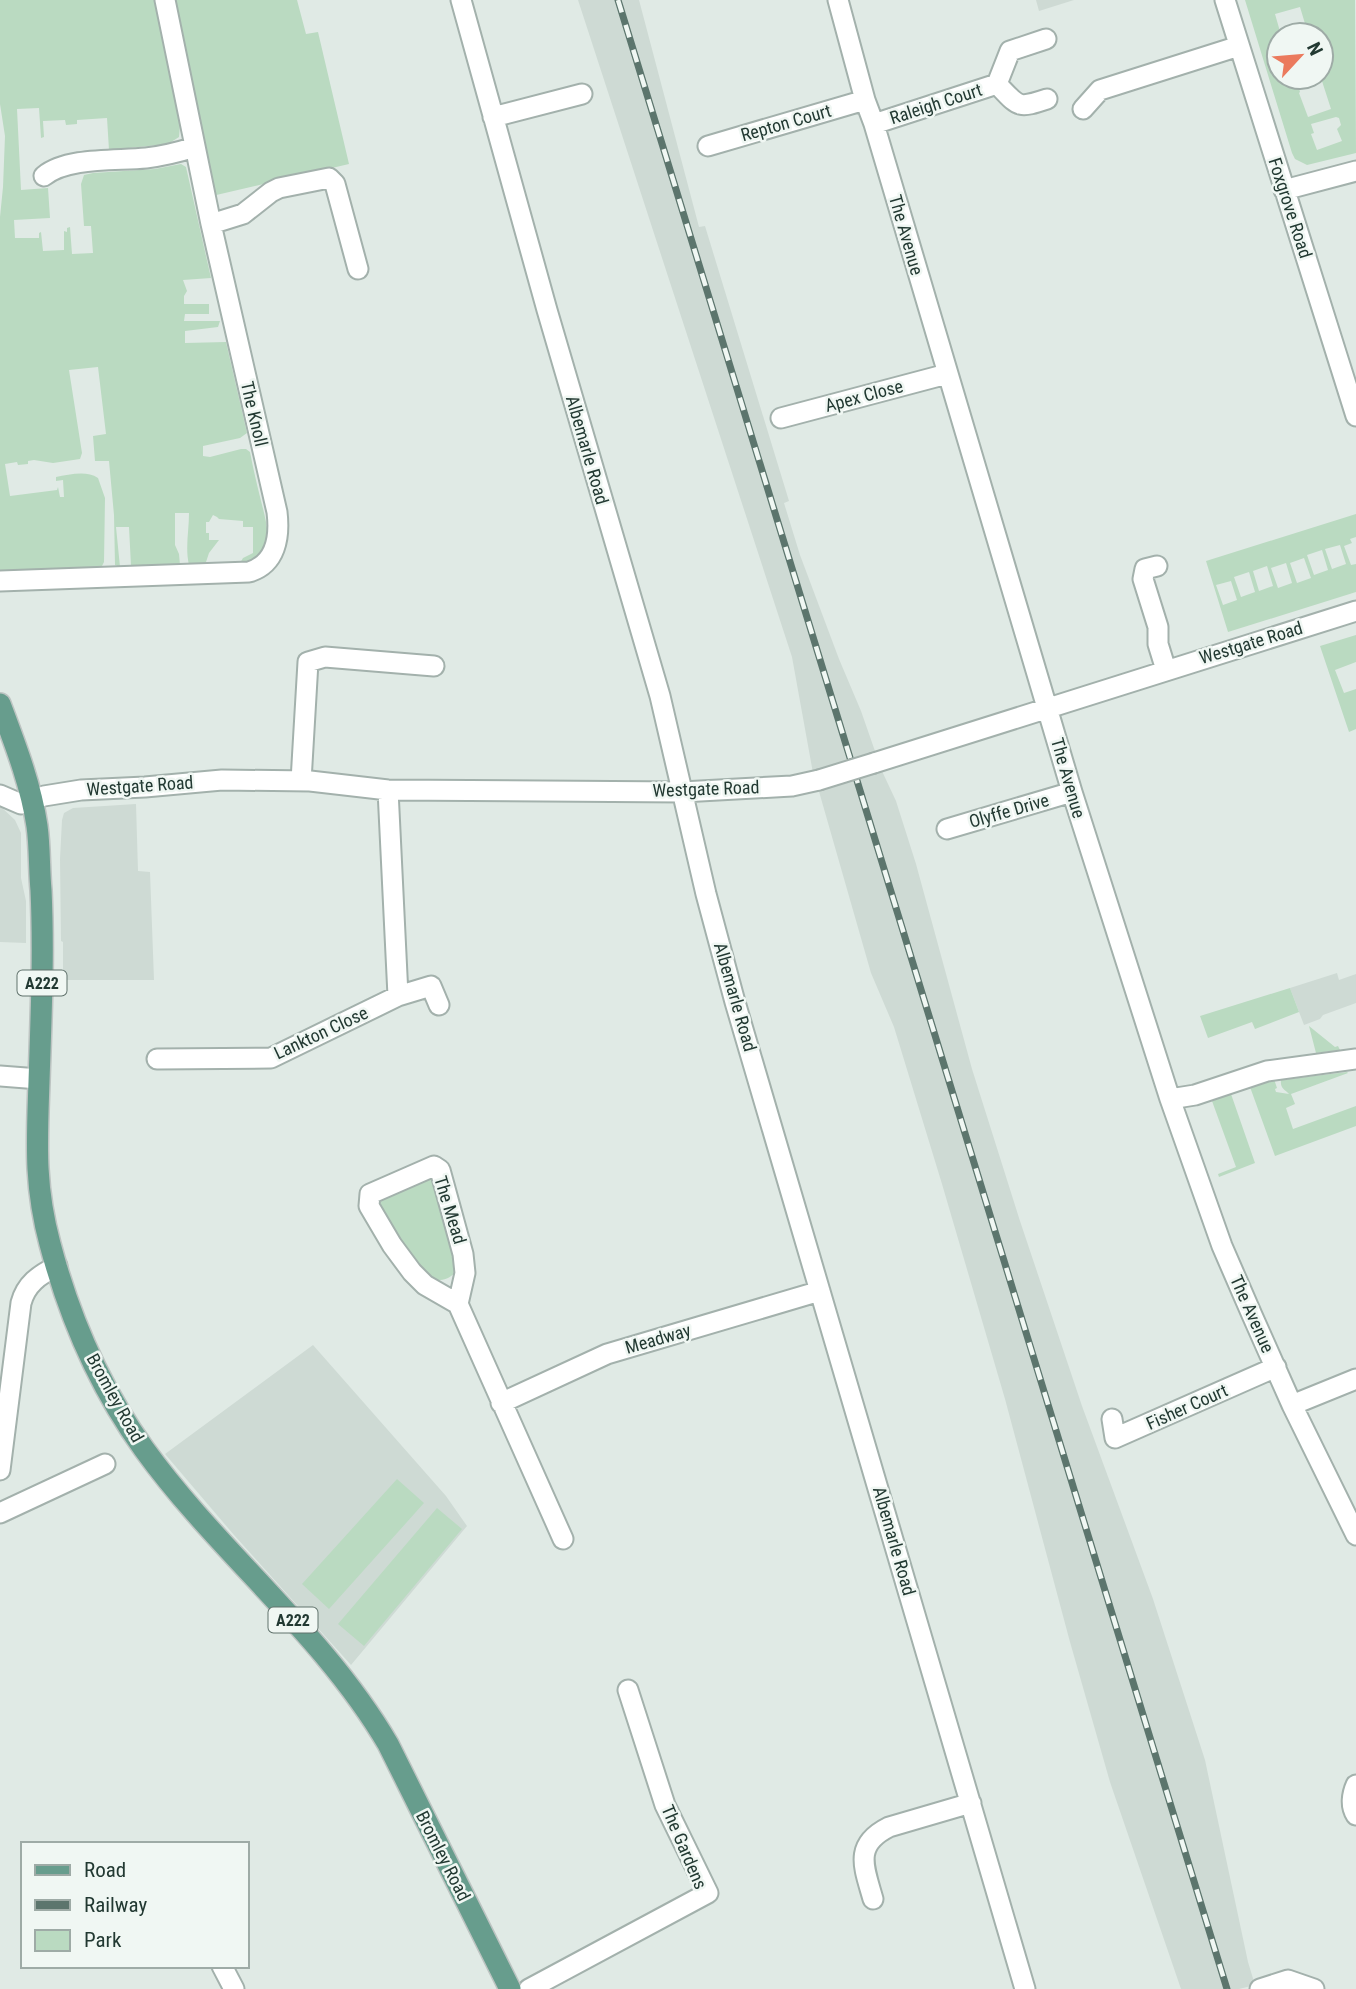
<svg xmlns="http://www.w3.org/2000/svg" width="1356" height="1989" font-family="'Roboto Condensed',sans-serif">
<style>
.built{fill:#cedad4}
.green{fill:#badac1;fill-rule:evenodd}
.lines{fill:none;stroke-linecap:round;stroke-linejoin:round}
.minor-casing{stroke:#a3b1ac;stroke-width:23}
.major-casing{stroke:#bdc4c2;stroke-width:24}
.minor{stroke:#fff;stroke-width:19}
.major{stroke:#679d8d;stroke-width:21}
.rail-casing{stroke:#5c756d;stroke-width:7}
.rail{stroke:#f0f7f3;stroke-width:4.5;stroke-dasharray:13;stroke-linecap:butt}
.minor-bridge-casing{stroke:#a3b1ac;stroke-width:23;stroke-linecap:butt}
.minor-bridge{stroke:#fff;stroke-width:19}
.labels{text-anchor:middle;stroke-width:5;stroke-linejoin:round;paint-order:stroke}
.shield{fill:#f0f7f3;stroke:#60726c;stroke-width:2}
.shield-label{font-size:16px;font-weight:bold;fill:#223932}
.street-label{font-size:18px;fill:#223932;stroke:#f0f7f3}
</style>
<rect width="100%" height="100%" fill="#e0eae5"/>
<path class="built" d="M578,0h61l60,227 6,-1 84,275 -5,2 16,52 39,104 22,52 15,43 -63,19 -21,-116z
M1036,0h38l-35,11z
M881,769l15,32 20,63 56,205 47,149 63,188 71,193 52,161 43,202 7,23 -16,4h-58l-71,-207 -40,-140 -65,-243 -63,-215 -48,-157 -23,-54 -53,-185z
M136,804l2,67 12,1 4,108h-91v-38l-2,-1 -1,-82 2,-39 2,-7 9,-5z
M0,806l15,14 6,13v45l5,23v42l-26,-1z
M1337,973l2,7 17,-6v29l-33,12 -3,4 -16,6 -14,-37z
M313,1345l133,151 21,30 -116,139 -117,-130 -69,-81z"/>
<path class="green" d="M0,0h155l25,125 -1,12 -11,7 -59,6 -2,-32 -30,2v4l-11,1 -1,-5 -22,1 1,16 -3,1 -2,-30 -22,1 4,81 27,-2 2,30 -36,2 1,18h24v-5l2,-1 2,19 21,-1v-19l3,1v-4l3,-1 2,27 21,-1 -2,-27h-7l-3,-42 3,-9 9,-2 62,-4 26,-5 5,3 25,111 -28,2 4,11 -3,5v8h25v10h-24l-1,7h36l-2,6 -33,4v12l41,-1 21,91 -7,5 -37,8v10l7,1 31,-8h5l4,3c3,16 7,33 11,49 7,27 16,56 -21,62l3,-5 10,-5v-26h-10v-6l-24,-2 -2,-2 -4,-2 -4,7h-3v11h3v7h10l-10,13 -4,12h-16c-4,-17 0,-34 0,-52h-14v32l4,9 1,11 -49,1 -2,-39h-13l4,40 -5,-2 -1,-50 -5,-54h-14l-2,-25 13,-2 -8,-67 -29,3 13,83 -2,6 -27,4 -19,-3 -6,1v3l-10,1 -1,-3 -12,2 5,32 47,-6 1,-3 2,10h4l-1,-17 -7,1v-4c13,-2 30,-7 42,1l7,20 -1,64 -2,4 -6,2 -96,3v-354l3,-30 2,-51 -5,-32z
M172,0h125l9,34 12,-2 31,132 -137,32z
M1245,0h110l1,153 -49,12 -12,-6 -3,-6zM1300,7l6,20 7,-2 2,6 -10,4h16v27l7,-2 3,10 -10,3v4h-14l-10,3 -1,-3h-17v-42h2l-6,-21zM1321,78l10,31 -23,8 -9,-24 1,-1 -2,-7zM1336,117l3,1 2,7 -4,4 5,12 -25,9 -6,-16 3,-1 -3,-9z
M1356,514v23l-6,2 2,4 -8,3 7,19 5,-1v28l-128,40 -22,-71zM1340,545l6,19 -14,5 -7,-20zM1322,550l6,20 -14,5 -7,-20zM1304,558l7,20 -14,5 -7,-20zM1286,563l6,20 -14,5 -7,-20zM1267,566l6,20 -14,5 -6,-20zM1249,572l6,20 -14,5 -7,-20zM1231,581l6,19 -14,5 -7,-20z
M1356,635v27l-21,8 9,23 12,-4v40l-7,3 -29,-86z
M1290,988l9,24 -44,17 -3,-7 -44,16 -8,-22z
M1309,1026l26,21 3,-1 2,4 -24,3z
M1347,1072l1,1 -57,21 4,10 -9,4 7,21 63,-23v20l-81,30 -25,-69 24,-8 3,9 -2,1 1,3 13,2c-4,-5 -9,-5 -8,-14z
M1231,1094l24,69 -36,14 -1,-3 18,-7 -24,-66z
M430,1176l8,2 19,93c-7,7 -15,12 -25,7 -9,-4 -48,-61 -53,-72l3,-8z
M397,1479l27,24 -95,106 -27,-25z
M437,1508l25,21 -98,117 -26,-22z"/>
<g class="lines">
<defs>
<path id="minor" d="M461,0l86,310 113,386 46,198 29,108 290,987
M838,0l27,100 9,24 198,668 98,307 52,147 30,69 40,90 64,130
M1225,0l131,416
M997,84l13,-33 36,-12
M997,84c22,23 20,25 50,15
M1083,109l17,-19 139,-44
M493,117l89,-23
M874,124l123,-40
M708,146l157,-46
M44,176c23,-19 72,-15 102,-18 17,-2 33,-6 49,-11
M1284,190l72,-19
M211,224l32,-10 28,-22 8,-4 50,-10 6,6 23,85
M781,418l166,-44
M1157,566l-12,3 -2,10 15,48v17l8,26
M0,581l249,-9c27,-8 31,-35 28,-60l-66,-288 -46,-224
M874,763l482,-152
M301,781l7,-119 17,-5 109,9
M0,795l21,9 23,-8 37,-6 64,-3 77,-7 88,1 78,9 294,2 110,-6 27,-6
M947,829l125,-37
M398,996l33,-10 8,19
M157,1059l114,-1 127,-62 -10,-206
M0,1076l39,3
M1170,1099l25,-4 72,-24 89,-12
M434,1166l6,4 23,84 2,19 -7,31 -33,-19 -13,-13 -20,-27 -23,-39 1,-12z
M458,1304l105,235
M501,1403l106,-49 213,-63
M1292,1405l64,-26
M1112,1419l3,19 161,-71
M0,1470l21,-167c5,-19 18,-28 36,-37
M0,1513l105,-49
M1356,1785c-4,9 -6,21 0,30
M873,1899c-9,-32 -20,-54 16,-72l82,-24
M222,1966l12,23
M529,1989l179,-96 -43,-88 -37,-115
M1260,1989l28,-9 26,9"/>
<path id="major" d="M0,704c15,40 31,81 37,122 3,21 2,43 4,64 3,64 0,128 -2,192 -2,59 -5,103 11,162 19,72 50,144 94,205 75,104 179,184 244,295l122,245"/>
</defs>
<use href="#minor" class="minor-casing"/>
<use href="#major" class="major-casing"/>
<use href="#minor" class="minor"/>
<use href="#major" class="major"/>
<defs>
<path id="rail" d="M618,0l609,1989"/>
</defs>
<use href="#rail" class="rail-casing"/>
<use href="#rail" class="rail"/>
<defs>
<path id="minor-bridge" d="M819,780l55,-17"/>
</defs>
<use href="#minor-bridge" class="minor-bridge-casing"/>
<use href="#minor-bridge" class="minor-bridge"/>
</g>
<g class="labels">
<g class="shield">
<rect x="17.5" y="970.5" width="49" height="25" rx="5"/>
<rect x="268.5" y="1607.5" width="49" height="25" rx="5"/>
</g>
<g class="shield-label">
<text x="42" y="989">A222</text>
<text x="293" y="1626">A222</text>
</g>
<g class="street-label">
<text transform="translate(936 104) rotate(-18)" y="6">Raleigh Court</text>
<text transform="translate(786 123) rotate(-16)" y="6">Repton Court</text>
<text transform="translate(1290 208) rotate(72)" y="6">Foxgrove Road</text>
<text transform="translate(906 235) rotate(74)" y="6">The Avenue</text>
<text transform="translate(864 396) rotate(-15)" y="6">Apex Close</text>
<text transform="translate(254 414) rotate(77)" y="6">The Knoll</text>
<text transform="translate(587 450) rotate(74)" y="6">Albemarle Road</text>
<text transform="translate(1251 643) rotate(-17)" y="6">Westgate Road</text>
<text transform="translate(1068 778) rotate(74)" y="6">The Avenue</text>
<text transform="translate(140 786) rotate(-4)" y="6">Westgate Road</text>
<text transform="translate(706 789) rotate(-2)" y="6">Westgate Road</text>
<text transform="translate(1009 811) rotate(-16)" y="6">Olyffe Drive</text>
<text transform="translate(735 997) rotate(74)" y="6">Albemarle Road</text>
<text transform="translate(321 1033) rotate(-25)" y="6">Lankton Close</text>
<text transform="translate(450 1210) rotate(73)" y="6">The Mead</text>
<text transform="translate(1252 1314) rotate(66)" y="6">The Avenue</text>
<text transform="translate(658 1339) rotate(-16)" y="6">Meadway</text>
<text transform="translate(115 1398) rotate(61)" y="6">Bromley Road</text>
<text transform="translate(1187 1407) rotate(-24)" y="6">Fisher Court</text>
<text transform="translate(894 1541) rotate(74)" y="6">Albemarle Road</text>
<text transform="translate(684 1847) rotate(67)" y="6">The Gardens</text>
<text transform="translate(443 1856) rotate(63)" y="6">Bromley Road</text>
</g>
</g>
<rect x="21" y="1842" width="228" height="126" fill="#f0f7f3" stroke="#9eaba6" stroke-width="2"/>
<rect x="35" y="1865" width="35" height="10" fill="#679d8d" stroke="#9eaba6" stroke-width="2"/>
<text x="84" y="1877" font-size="21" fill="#223932">Road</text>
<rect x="35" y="1900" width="35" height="10" fill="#5c756d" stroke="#9eaba6" stroke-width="2"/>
<text x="84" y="1912" font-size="21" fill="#223932">Railway</text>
<rect x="35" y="1930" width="35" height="21" fill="#badac1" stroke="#9eaba6" stroke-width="2"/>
<text x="84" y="1947" font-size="21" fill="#223932">Park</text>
<g transform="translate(1300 56) rotate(64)"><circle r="33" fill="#f0f7f3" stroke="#9eaba6" stroke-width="2"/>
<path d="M0-5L12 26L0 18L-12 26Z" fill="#eb7a5d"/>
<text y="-10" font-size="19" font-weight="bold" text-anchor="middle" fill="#223932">N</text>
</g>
</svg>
